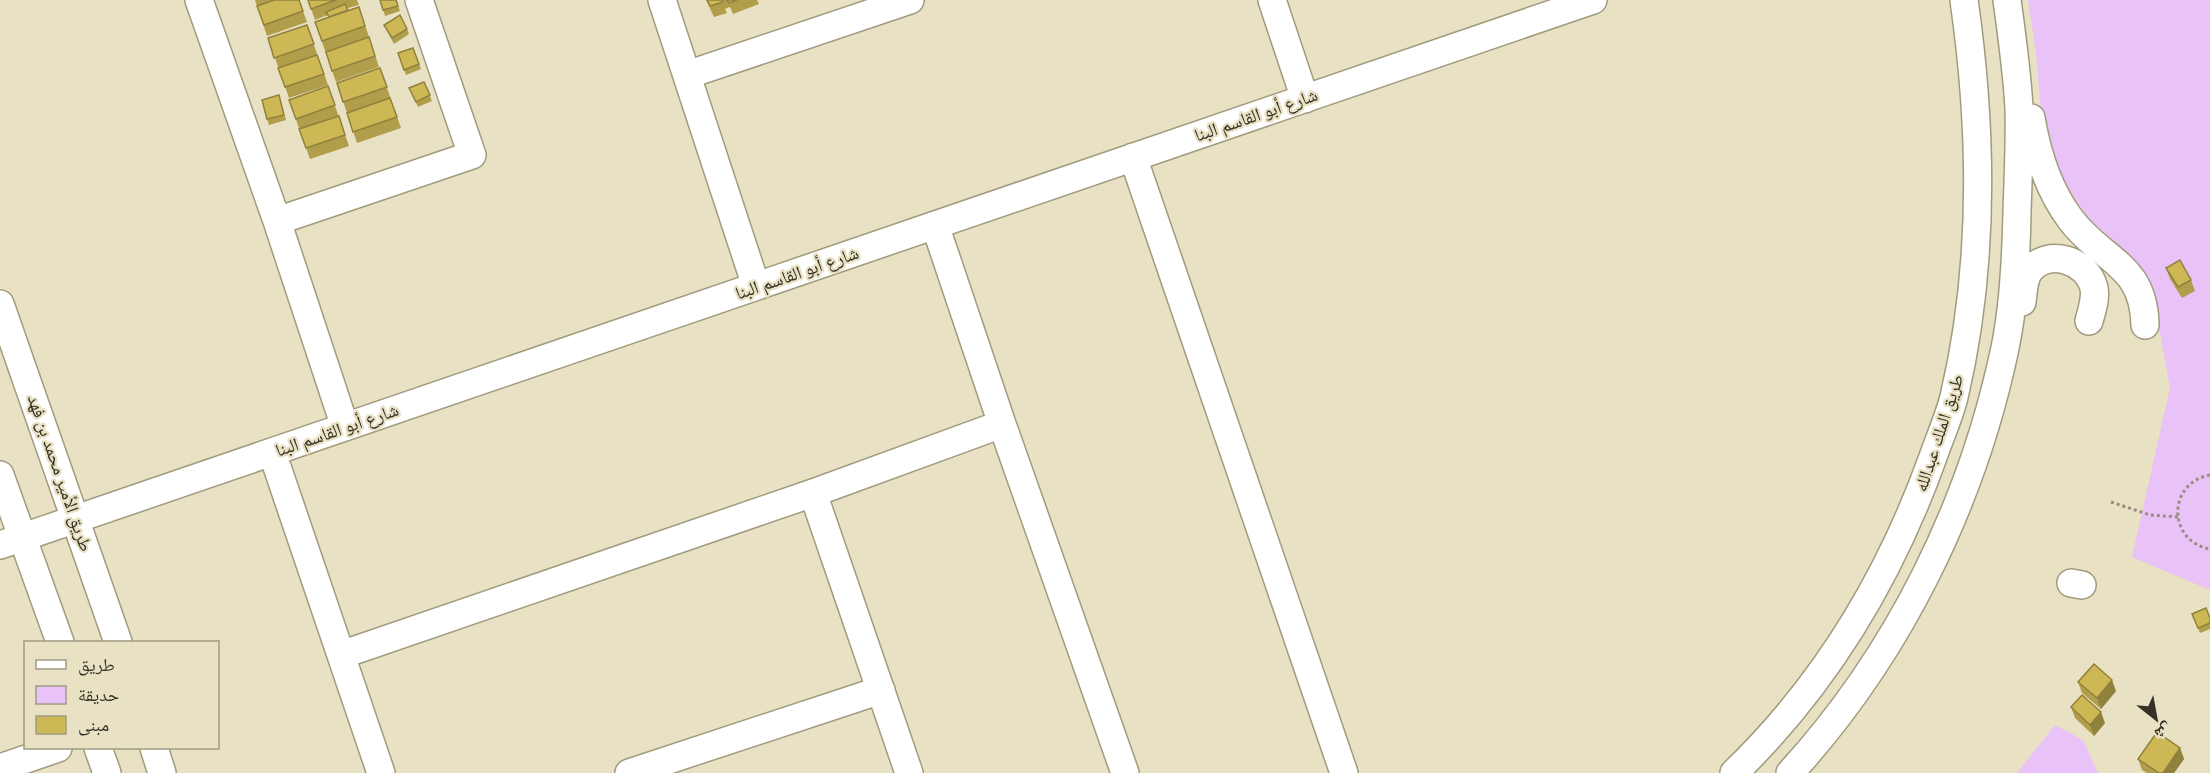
<svg xmlns="http://www.w3.org/2000/svg" width="2210" height="773" font-family="'Public Sans','Noto Naskh Arabic',sans-serif">
<style>
.green{fill:#e9c2f7}
.lines{fill:none;stroke-linecap:round;stroke-linejoin:round}
.minor-casing{stroke:#a19b7e;stroke-width:30}
.path{stroke:#95907b;stroke-width:3;stroke-dasharray:3 3;stroke-linecap:butt}
.minor{stroke:#fff;stroke-width:27}
.wall{fill:#b19e4a}
.shaded-wall{fill:#90813c}
.building{fill:#ceb856;stroke:#90813c;stroke-width:1.5}
.labels{text-anchor:middle;stroke-width:4.5;stroke-linejoin:round;paint-order:stroke}
.street-label{font-size:18px;fill:#343125;stroke:#e8e1c3}
</style>
<rect width="100%" height="100%" fill="#e8e1c3"/>
<path class="green" d="M2028,0h182v590l-78,-33 38,-169 -11,-61 -11,-38 -20,-32 -40,-39 -28,-42 -17,-42 -7,-81z
M2055,725l28,15 15,33h-81z"/>
<g class="lines">
<defs>
<path id="minor" d="M199,0l78,221 68,206
M662,0l94,286
M1272,0l33,99
M687,75l223,-75
M2031,118c6,36 18,73 40,102 32,42 73,44 74,105
M1133,157l211,616
M277,221l195,-66 -53,-155
M935,225l67,199 123,349
M2022,302c1,-9 2,-25 8,-32 19,-22 57,-10 64,18 2,11 -2,22 -5,33
M0,304l118,338
M272,452l109,321
M0,475l60,167
M813,493l96,280
M0,545l1593,-545
M2071,583l11,2
M341,655l472,-162 189,-69
M98,748l9,25
M154,748l8,25
M0,768l58,-20
M629,773l252,-83
M1734,773c92,-89 156,-196 199,-316 7,-20 16,-40 21,-60 31,-131 29,-264 10,-397
M1790,773c108,-118 182,-268 215,-425 9,-43 11,-90 12,-135 1,-35 3,-70 2,-105 -2,-36 -7,-72 -12,-108"/>
</defs>
<use href="#minor" class="minor-casing"/>
<path class="path" d="M2210,475c-43,8 -43,66 0,74
M2111,502l39,13 28,2"/>
<use href="#minor" class="minor"/>
</g>
<path class="wall" d="M255,0h44l8,22 -40,14z
M308,0h49l2,5 -11,3v2l11,-3 20,60 -43,15 -21,-60 13,-5v-2l-13,5z
M380,0h16l4,11 -15,5z
M706,0h51l2,4 -26,10 -3,-7 -5,2 2,4 -13,4z
M307,25l21,60 -39,13 -21,-60z
M384,25l23,4 2,5 -15,10z
M413,48l8,21 -15,6 -8,-22z
M380,68l21,60 -44,15 -20,-60z
M424,82l8,19 -14,6 -9,-19z
M328,86l21,60 -39,13 -21,-59z
M279,95l7,25 -17,5 -2,-6z
M2166,268l25,12 4,11 -13,7 -12,-19z
M2192,614l18,4v11l-10,4z
M2078,682l38,9 -15,18 -19,-16z
M2071,707l34,16 -11,13 -19,-18z
M2180,748l4,11 -10,14h-27l-5,-3 -4,-11z"/>
<path class="shaded-wall" d="M2112,680l4,11 -15,18 -4,-11z
M2101,712l4,11 -11,13 -4,-11z
M2180,748l4,11 -10,14h-11z"/>
<path class="building" d="M274,0h25l4,11 -39,14 -7,-19z
M308,0h28l-25,9z
M380,0h16l2,6 -15,4z
M707,0h15l1,2 -13,4z
M727,0h10l-8,3z
M345,4l3,6 -19,7 -3,-5z
M359,7l6,19 -43,15 -7,-19z
M400,15l7,14 -15,9 -8,-13z
M307,25l7,19 -40,14 -6,-20z
M369,37l6,19 -43,15 -6,-19z
M413,48l6,16 -15,6 -6,-17z
M317,55l7,19 -39,13 -7,-19z
M380,68l7,19 -44,15 -6,-19z
M424,82l6,13 -14,7 -7,-14z
M328,86l7,19 -39,14 -7,-19z
M279,95l5,20 -17,4 -5,-19z
M390,98l7,19 -44,15 -6,-19z
M339,116l6,19 -39,13 -7,-19z
M2180,260l11,20 -13,7 -12,-19z
M2206,608l4,10v5l-12,5 -6,-14z
M2094,664l18,16 -15,18 -19,-16z
M2082,695l19,17 -11,13 -19,-18z
M2157,732l23,16 -17,25h-4l-21,-14z"/>
<g class="labels">
<g class="street-label">
<text transform="translate(1256 115) rotate(-19)" y="6">شارع أبو القاسم البنا</text>
<text transform="translate(797 273) rotate(-19)" y="6">شارع أبو القاسم البنا</text>
<text transform="translate(337 430) rotate(-19)" y="6">شارع أبو القاسم البنا</text>
<text transform="translate(1939 433) rotate(-72)" y="6">طريق الملك عبدالله</text>
<text transform="translate(60 473) rotate(71)" y="6">طريق الأمير محمد بن فهد</text>
</g>
</g>
<rect x="24" y="641" width="195" height="108" fill="#e8e1c3" stroke="#a09b84" stroke-width="1.5"/>
<rect x="36" y="660" width="30" height="9" fill="#ffffff" stroke="#a09b84" stroke-width="1.5"/>
<text x="78" y="671" font-size="18" fill="#343125">طريق</text>
<rect x="36" y="686" width="30" height="18" fill="#e9c2f7" stroke="#a09b84" stroke-width="1.5"/>
<text x="78" y="701" font-size="18" fill="#343125">حديقة</text>
<rect x="36" y="716" width="30" height="18" fill="#ceb856" stroke="#a09b84" stroke-width="1.5"/>
<text x="78" y="731" font-size="18" fill="#343125">مبنى</text>
<g transform="translate(2156 719) rotate(149)" stroke="#e8e1c3" stroke-width="4.5" paint-order="stroke">
<path d="M0-4.5L10 22L0 15L-10 22Z" fill="#343125"/>
<text y="-9" font-size="16" font-weight="bold" text-anchor="middle" fill="#343125">ش</text>
</g>
</svg>
